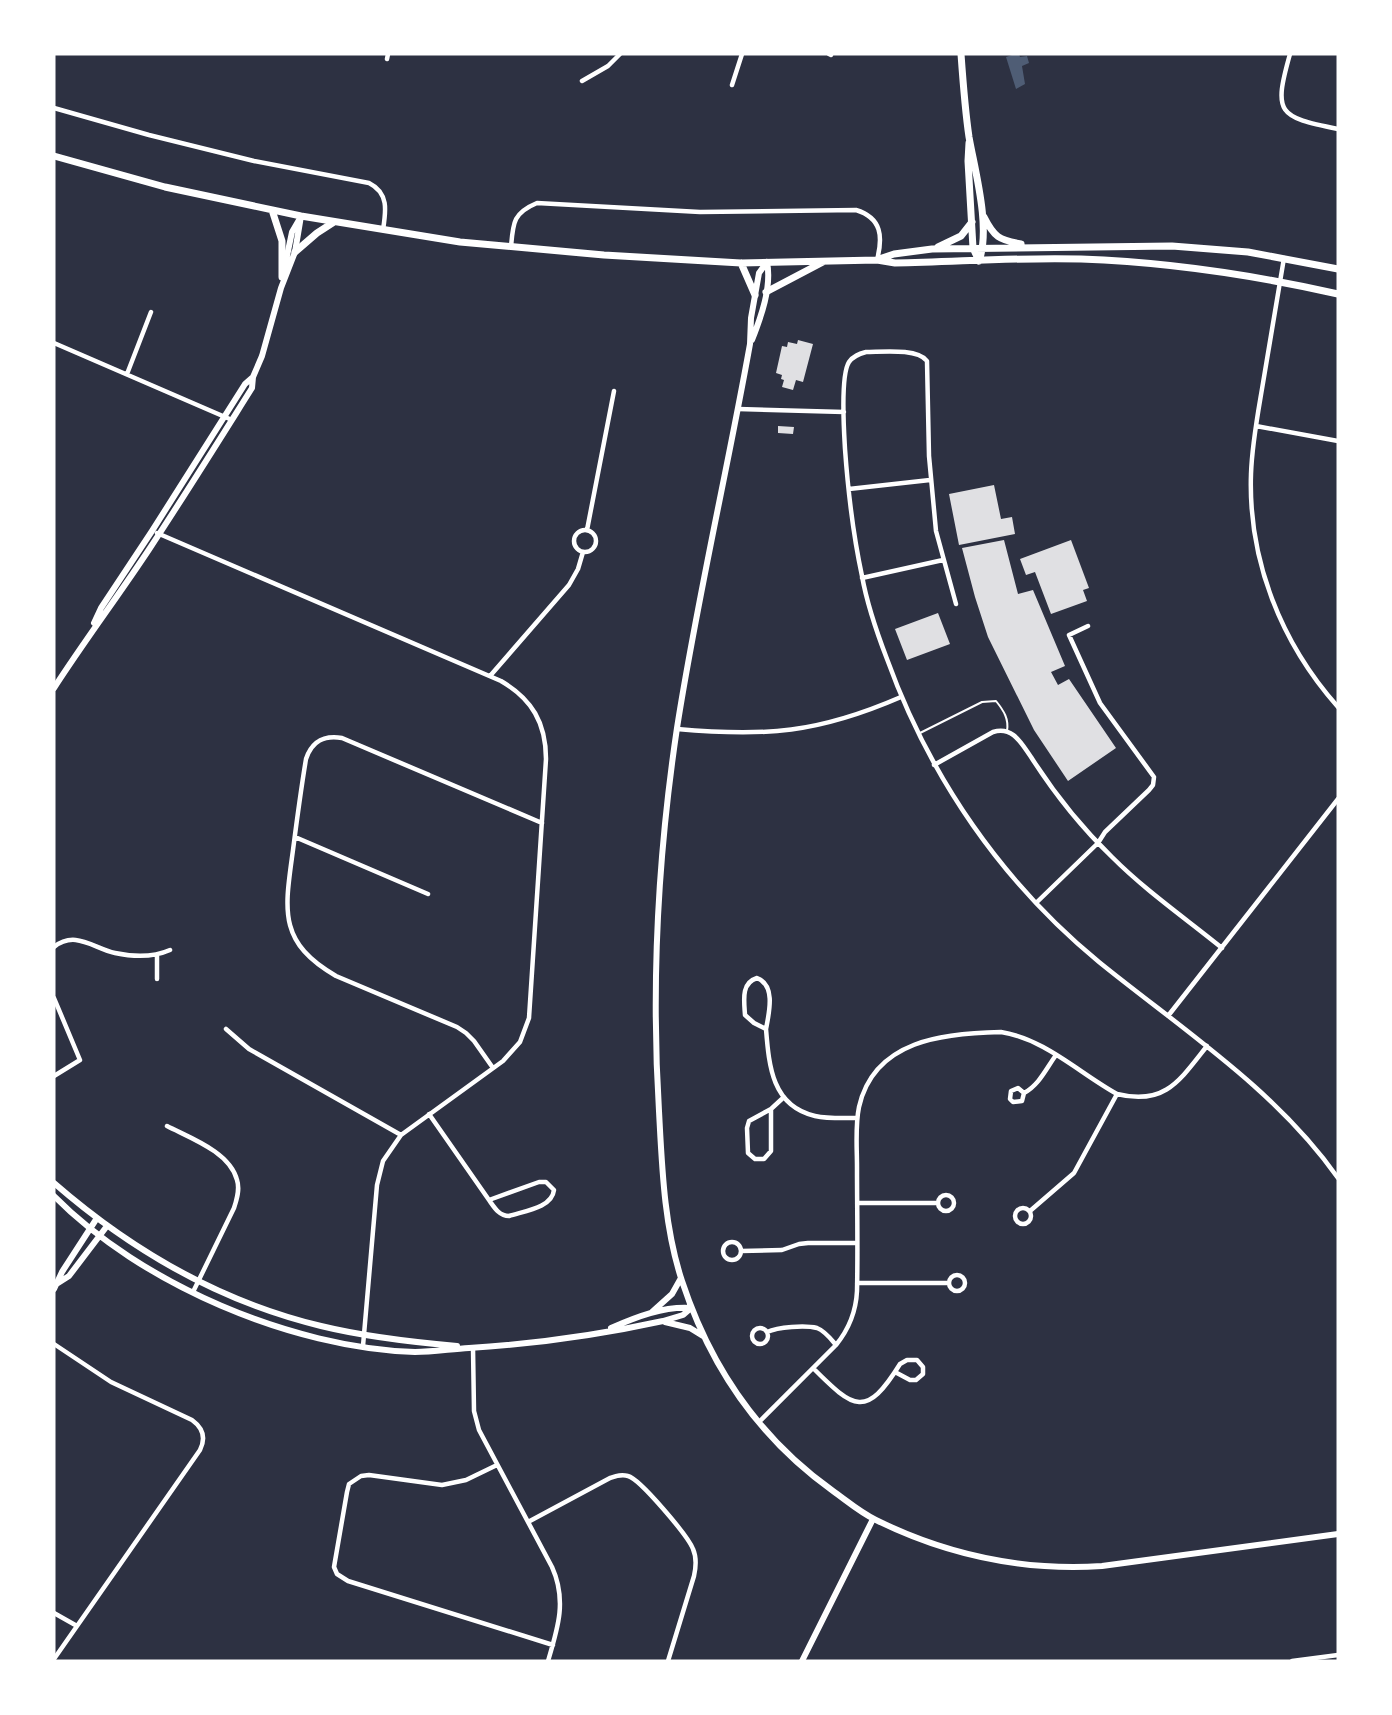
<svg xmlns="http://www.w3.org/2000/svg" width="1392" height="1715" font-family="'Varela Round',sans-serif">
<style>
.water{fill:#4f5d75}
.building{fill:#e0e0e3}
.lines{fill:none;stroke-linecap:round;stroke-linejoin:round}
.service{stroke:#fff;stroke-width:2}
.minor{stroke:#fff;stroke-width:4.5}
.tertiary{stroke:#fff;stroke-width:6}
.secondary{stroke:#fff;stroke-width:7}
</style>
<rect width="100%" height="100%" fill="#2d3142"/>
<path class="water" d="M1015,54h4l1,3 7,-1 2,7 -7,3 3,18 -9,5 -10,-32z"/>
<path class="building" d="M798,340l15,4 -10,38 -7,-2 -3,10 -11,-3 2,-7 -3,-1 1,-4 -6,-2 6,-27 5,1 1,-5 9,2z
M778,426l16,1 -1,7 -15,-1z
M994,485l7,34 11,-2 3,17 -56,11 -10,-51z
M1004,540l14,54 15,-4 32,76 -14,6 7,13 11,-6 47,69 -48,33 -34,-51 -46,-93 -13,-40 -13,-49z
M1071,540l18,48 -6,2 4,11 -36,13 -16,-42 -9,3 -6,-16z
M938,613l12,31 -43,16 -12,-31z"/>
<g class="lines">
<path class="service" d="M920,733l62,-31 14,-1c8,10 13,18 11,30"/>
<path class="minor" d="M829,54l2,1
M1290,54c-17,60 -12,63 48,75
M387,59l1,-5
M582,81l26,-15 12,-12
M732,85l10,-31
M54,108l95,27 105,26 115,22c20,10 17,28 14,47
M511,247c2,-24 2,-34 26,-44l163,9 156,-2c26,8 27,27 21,50
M1284,258c-7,41 -14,83 -21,125 -5,30 -11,60 -12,91 -3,86 30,169 87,233
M54,343l178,77
M127,374l24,-62
M738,409l106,3
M1256,426l82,15
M849,489l81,-9
M574 541a11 11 0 1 1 22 0a11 11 0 1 1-22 0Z
M587,530l27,-139
M157,533l344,148c31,18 45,42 45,78l-17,259 -9,24 -17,19 -102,74 -18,26 -6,24 -14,161
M862,578l81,-18
M956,604l-20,-73 -7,-75 -2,-95c-10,-13 -45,-9 -61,-9 -7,2 -13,4 -17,10 -9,14 -5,69 -4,87 3,42 8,85 17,127 5,28 15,57 25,83 43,119 115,223 212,303 84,68 176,127 239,216
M490,676l79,-91 9,-16 5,-17
M677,729c89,8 141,4 224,-32
M934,765l59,-33c20,-6 28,11 38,25 23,36 50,70 81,100 34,34 73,61 110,91
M295,837l133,57
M1036,903l62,-60 7,-11 44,-42 4,-5 1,-8 -54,-74 -31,-68 19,-9
M54,947c21,-17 39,1 61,6 19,4 37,5 55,-3
M157,955v24
M54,998l26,62 -26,16
M1168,1016l170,-217
M226,1029l23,20 152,86
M766,1029c3,-16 10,-44 -9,-51 -16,5 -13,22 -12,37l9,8 12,6c3,37 6,77 49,87 14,3 29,2 42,2
M493,1068l-19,-27 -8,-8 -9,-6 -121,-51c-59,-34 -51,-67 -43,-126 4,-31 8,-61 13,-91 6,-18 18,-24 36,-21l200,85
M1024,1093l-6,-5 -7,3 -1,8 3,3 9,-1 2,-8c15,-8 22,-24 32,-38
M771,1109v42l-7,8h-9l-7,-6 -1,-25 2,-7 22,-12 13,-12
M429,1114l60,86 50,-18h7l8,8c-2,18 -30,21 -45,26 -10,0 -15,-9 -20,-16
M167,1126c23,12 63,26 70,54 3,9 0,19 -3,28l-41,84
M938 1203a8 8 0 1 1 16 0a8 8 0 1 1-16 0Z
M857,1203h81
M1015 1216a8 8 0 1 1 16 0a8 8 0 1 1-16 0Z
M1030,1211l44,-38 43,-79
M723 1251a9 9 0 1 1 18 0a9 9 0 1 1-18 0Z
M741,1251l41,-1 17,-6 9,-1h49
M949 1283a8 8 0 1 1 16 0a8 8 0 1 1-16 0Z
M857,1283h92
M752 1336a8 8 0 1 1 16 0a8 8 0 1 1-16 0Z
M767,1332c11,-5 38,-7 50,-4 8,3 14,11 19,17
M54,1344l57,38 81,38c11,8 14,18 8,30l-146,209
M473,1348l1,63 5,19 73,137c15,33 6,61 -4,94
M813,1368c41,41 53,51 87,-4l7,-4h10l6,7v7l-7,6h-6l-15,-8
M759,1422l77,-77c13,-16 20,-33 21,-54 1,-41 0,-83 0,-124 0,-20 -2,-41 2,-60 15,-67 85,-74 142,-75 44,7 78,41 116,62 48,12 63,-14 90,-48
M497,1465l-31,15 -24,5 -73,-10 -8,1 -12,8 -2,8 -13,75 3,7 11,7 205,64
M528,1522l82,-44c6,-2 11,-4 18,-2 12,3 60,60 65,73 4,9 3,18 1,27l-26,85
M54,1613l23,13
M1292,1661l46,-6"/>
<path class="tertiary" d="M767,262l-8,11 -8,45 -1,26c-23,128 -53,256 -73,384 -19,127 -26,255 -18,383 3,56 5,116 23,170 28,85 78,158 151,210 14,10 28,22 43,29 71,35 148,51 226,46l236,-32
M284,270l8,-38 7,-12
M752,340c9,-23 20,-53 15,-78
M94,623l7,-15 51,-77 93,-147 8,-7
M54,688c31,-48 65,-93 96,-140 35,-53 68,-106 102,-160l1,-11 9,-21 19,-68 14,-36 6,-36
M54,1183c77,67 167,119 267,143 45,11 90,16 136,20
M54,1196c87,88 237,152 361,156 18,0 36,-3 54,-4 65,-4 130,-13 194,-27l20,-6 8,-7
M58,1283l11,-7 38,-50
M54,1289l8,-17 35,-54
M652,1312l20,-18 9,-16
M665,1322l25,6 13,8
M611,1328c25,-11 53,-22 80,-20
M802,1661l71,-142"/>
<path class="secondary" d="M961,54c2,28 4,56 8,83 6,34 22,91 10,124
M969,143l-1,18 5,87 6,13
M54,156l111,31 136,29 159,26 144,13 137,8 136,-3 18,3c62,-1 124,-6 186,-4 86,3 173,16 257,35
M272,210l10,31v36
M984,217c10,20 15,23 37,27
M938,247l23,-11 11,-14
M295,252l22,-19 17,-11
M879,259l15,-5 38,-5 240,-3 76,6 90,17
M741,263l14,32
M766,292l57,-30"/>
</g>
<rect width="1392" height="1715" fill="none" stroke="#ffffff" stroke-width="111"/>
</svg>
